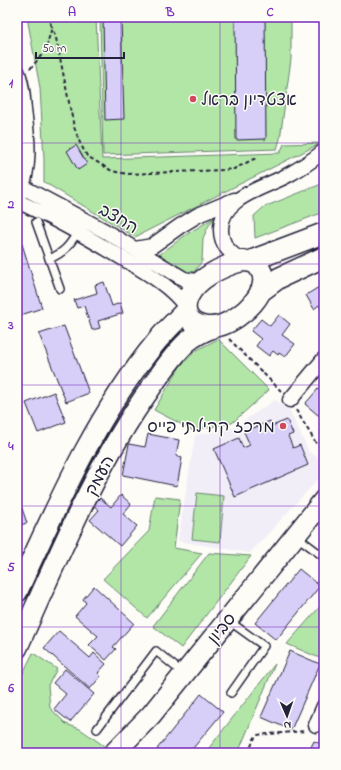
<svg xmlns="http://www.w3.org/2000/svg" width="341" height="770" font-family="'Indie Flower','Playpen Sans Hebrew',sans-serif">
<style>
.built{fill:#f2eef7}
.green{fill:#b2e6a7;stroke:#6a8471}
.building{fill:#d8cff8;stroke:#22223b}
.lines{fill:none;stroke-linecap:round;stroke-linejoin:round}
.lane-casing{stroke:#22223b;stroke-width:10}
.street-casing{stroke:#22223b;stroke-width:17}
.secondary-casing{stroke:#22223b;stroke-width:23}
.path{stroke:#22223b;stroke-width:2;stroke-dasharray:4 3;stroke-linecap:butt}
.lane{stroke:#fdfcf7;stroke-width:7}
.street{stroke:#fdfcf7;stroke-width:14}
.secondary{stroke:#fdfcf7;stroke-width:20}
.grid{fill:none;stroke:#7b2cbf;stroke-width:1;stroke-opacity:0.55}
.poi-dot{fill:#d1495b;stroke:#fdfcf7;stroke-width:1.5}
.labels{text-anchor:middle;stroke-width:3;stroke-linejoin:round;paint-order:stroke}
.poi-label{font-size:17px;fill:#22223b;stroke:#fdfcf7;text-anchor:start}
.street-label{font-size:17px;fill:#22223b;stroke:#fdfcf7}
.neatline{fill:none;stroke:#7b2cbf;stroke-width:1.5}
.grid-label{font-size:13px;text-anchor:middle;font-weight:bold;fill:#7b2cbf}
</style>
<rect width="100%" height="100%" fill="#fdfcf7"/>
<filter id="ink" filterUnits="userSpaceOnUse"><feTurbulence type="fractalNoise" baseFrequency=".025" numOctaves="2"/><feDisplacementMap in="SourceGraphic" scale="8" xChannelSelector="R" yChannelSelector="G"/><feConvolveMatrix kernelMatrix="1 2 1 2 8 2 1 2 1" color-interpolation-filters="sRGB"/></filter>
<g filter="url(#ink)">
<path class="built" d="M275,400l13,7 21,45 15,9v12l-74,80 -72,-12 17,-106 38,-7z"/>
<path class="green" d="M27,17h69l6,142 178,-6 4,-9 37,-1 -186,94 -91,-55v-23l-4,-71z
M100,17h191v42l-11,80 -3,10 -174,6z
M324,183v29l-69,26 -1,-22 10,-9z
M214,218l-6,9 -5,11 -1,23 -7,10 -10,2 -26,-18 28,-21z
M218,339l51,51 -37,33 -40,7 -38,-20 27,-45 16,-15z
M197,493l27,3 -4,46 -28,-3z
M155,496l25,3 -6,49 28,5 -55,65 -44,-39 46,-48z
M209,553l42,3 -70,92 -28,-22z
M324,602v58l-37,-16z
M33,653l24,16 -9,16 2,23 16,16 14,5 27,19 -9,5h-81v-68z
M275,664l-37,89h-33z"/>
<path class="building" d="M103,17h18l3,102 -19,1z
M235,17h30l1,122 -30,1z
M76,145l11,19 -9,6 -11,-19z
M22,244l20,64 -21,7 -4,-13v-57z
M104,282l8,24 8,-3 3,10 -25,8 2,7 -8,2 -8,-24 -7,2 -3,-8 23,-7 -2,-8z
M324,284v29l-5,-8 -5,4 -8,-14z
M279,315l11,9 -8,11 13,9 -10,13 -6,-4 -1,2 -5,-4 -4,5 -13,-10 5,-7 -10,-8 10,-12 9,7z
M64,326l25,67 -23,9 -27,-68z
M324,382v38l-19,-16z
M54,392l12,30 -28,11 -12,-30z
M287,420l6,14 -5,2 5,12 7,-3 8,20 -73,32 -21,-48 25,-11 4,10 7,-3 -6,-13 26,-11 2,5z
M148,434l31,6 -3,16 6,2 -5,28 -54,-11 6,-31 16,3z
M17,494l10,29 -10,3z
M121,495l10,9 -8,10 14,12 -17,20 -30,-26 9,-10 -6,-5 7,-7 11,9z
M299,569l21,17 -44,54 -21,-17z
M94,586l40,37 -21,24 3,2 -10,11 -17,-15 9,-9 -23,-20 11,-13 -3,-4z
M59,631l31,27 4,-5 12,11 -8,9 3,3 -11,13 -46,-41z
M290,651l30,13 -29,66 -30,-13z
M65,669l29,25 -24,28 -16,-13 12,-15 -13,-11z
M201,694l22,18 -34,41h-27l-5,-4z
M314,741l10,4v8h-16z"/>
<g class="lines">
<defs>
<path id="lane" d="M36,222l24,67
M49,259c15,-6 21,-14 29,-28
M304,542l20,15
M231,693l33,-47 -28,-20
M97,729l59,-78 28,23"/>
<path id="street" d="M17,71c5,11 6,26 7,39 4,29 7,57 -5,85
M17,184l88,47 79,48 17,3
M17,201c37,17 72,37 107,58 22,13 47,27 62,48
M135,249l17,-3 28,-20 18,-11 36,-15
M242,261c-12,-8 -21,-16 -21,-31 -1,-33 44,-42 67,-55 13,-7 25,-15 36,-24
M290,400l34,-41
M316,725l8,-19"/>
<path id="secondary" d="M242,261c8,0 14,1 18,8 14,22 -20,50 -38,56 -20,7 -44,-4 -34,-28 9,-19 35,-31 54,-36z
M250,261l74,-28
M260,292l19,-14 45,-21
M17,592c40,-87 79,-177 140,-251 8,-10 20,-21 29,-31
M17,648c40,-88 77,-180 133,-259 11,-16 23,-34 37,-47 8,-7 17,-11 27,-15
M114,753l37,-38 173,-215"/>
</defs>
<use href="#lane" class="lane-casing"/>
<use href="#street" class="street-casing"/>
<use href="#secondary" class="secondary-casing"/>
<path class="path" d="M51,25l5,13 18,89 6,16 7,13 25,15 16,3 94,-4 12,-1 24,-12
M30,69l15,-18 6,-20 -1,-14
M229,339l52,52
M296,410l20,33 8,7
M248,753l8,-18 50,-4"/>
<use href="#lane" class="lane"/>
<use href="#street" class="street"/>
<use href="#secondary" class="secondary"/>
</g>
</g>
<path class="grid" d="M121,17v736M220,17v736M17,143h307M17,264h307M17,385h307M17,506h307M17,627h307"/>
<g class="poi-dot">
<circle cx="193" cy="99" r="4"/>
<circle cx="283" cy="426" r="4"/>
</g>
<g class="labels">
<g class="poi-label">
<text x="201" y="105">אצטדיון בראל</text>
<text x="275" y="432" text-anchor="end">מרכז קהילתי פייס</text>
</g>
<g class="street-label">
<text transform="translate(119 218) rotate(30)" y="6">החצב</text>
<text transform="translate(99 475) rotate(-62)" y="6">העמק</text>
<text transform="translate(221 628) rotate(-51)" y="6">סביון</text>
</g>
</g>
<rect width="341" height="770" fill="none" stroke="#fdfcf7" stroke-width="44"/>
<g transform="translate(287 716) rotate(178)" stroke="#fdfcf7" stroke-width="3" paint-order="stroke">
<path d="M0-3L7 15L0 10L-7 15Z" fill="#22223b"/>
<text y="-6" font-size="11" font-weight="bold" text-anchor="middle" fill="#22223b">N</text>
</g>
<path d="M36 52v6h88v-6" fill="none" stroke="#22223b" stroke-width="2"/>
<text x="42" y="52" font-size="12" fill="#22223b" stroke="#fdfcf7" stroke-width="3" paint-order="stroke">50 m</text>
<rect x="22" y="22" width="297" height="726" class="neatline"/>
<g class="grid-label">
<text x="72" y="16">A</text>
<text x="170" y="16">B</text>
<text x="270" y="16">C</text>
<text x="11" y="87">1</text>
<text x="11" y="208">2</text>
<text x="11" y="329">3</text>
<text x="11" y="450">4</text>
<text x="11" y="571">5</text>
<text x="11" y="692">6</text>
</g>
</svg>
